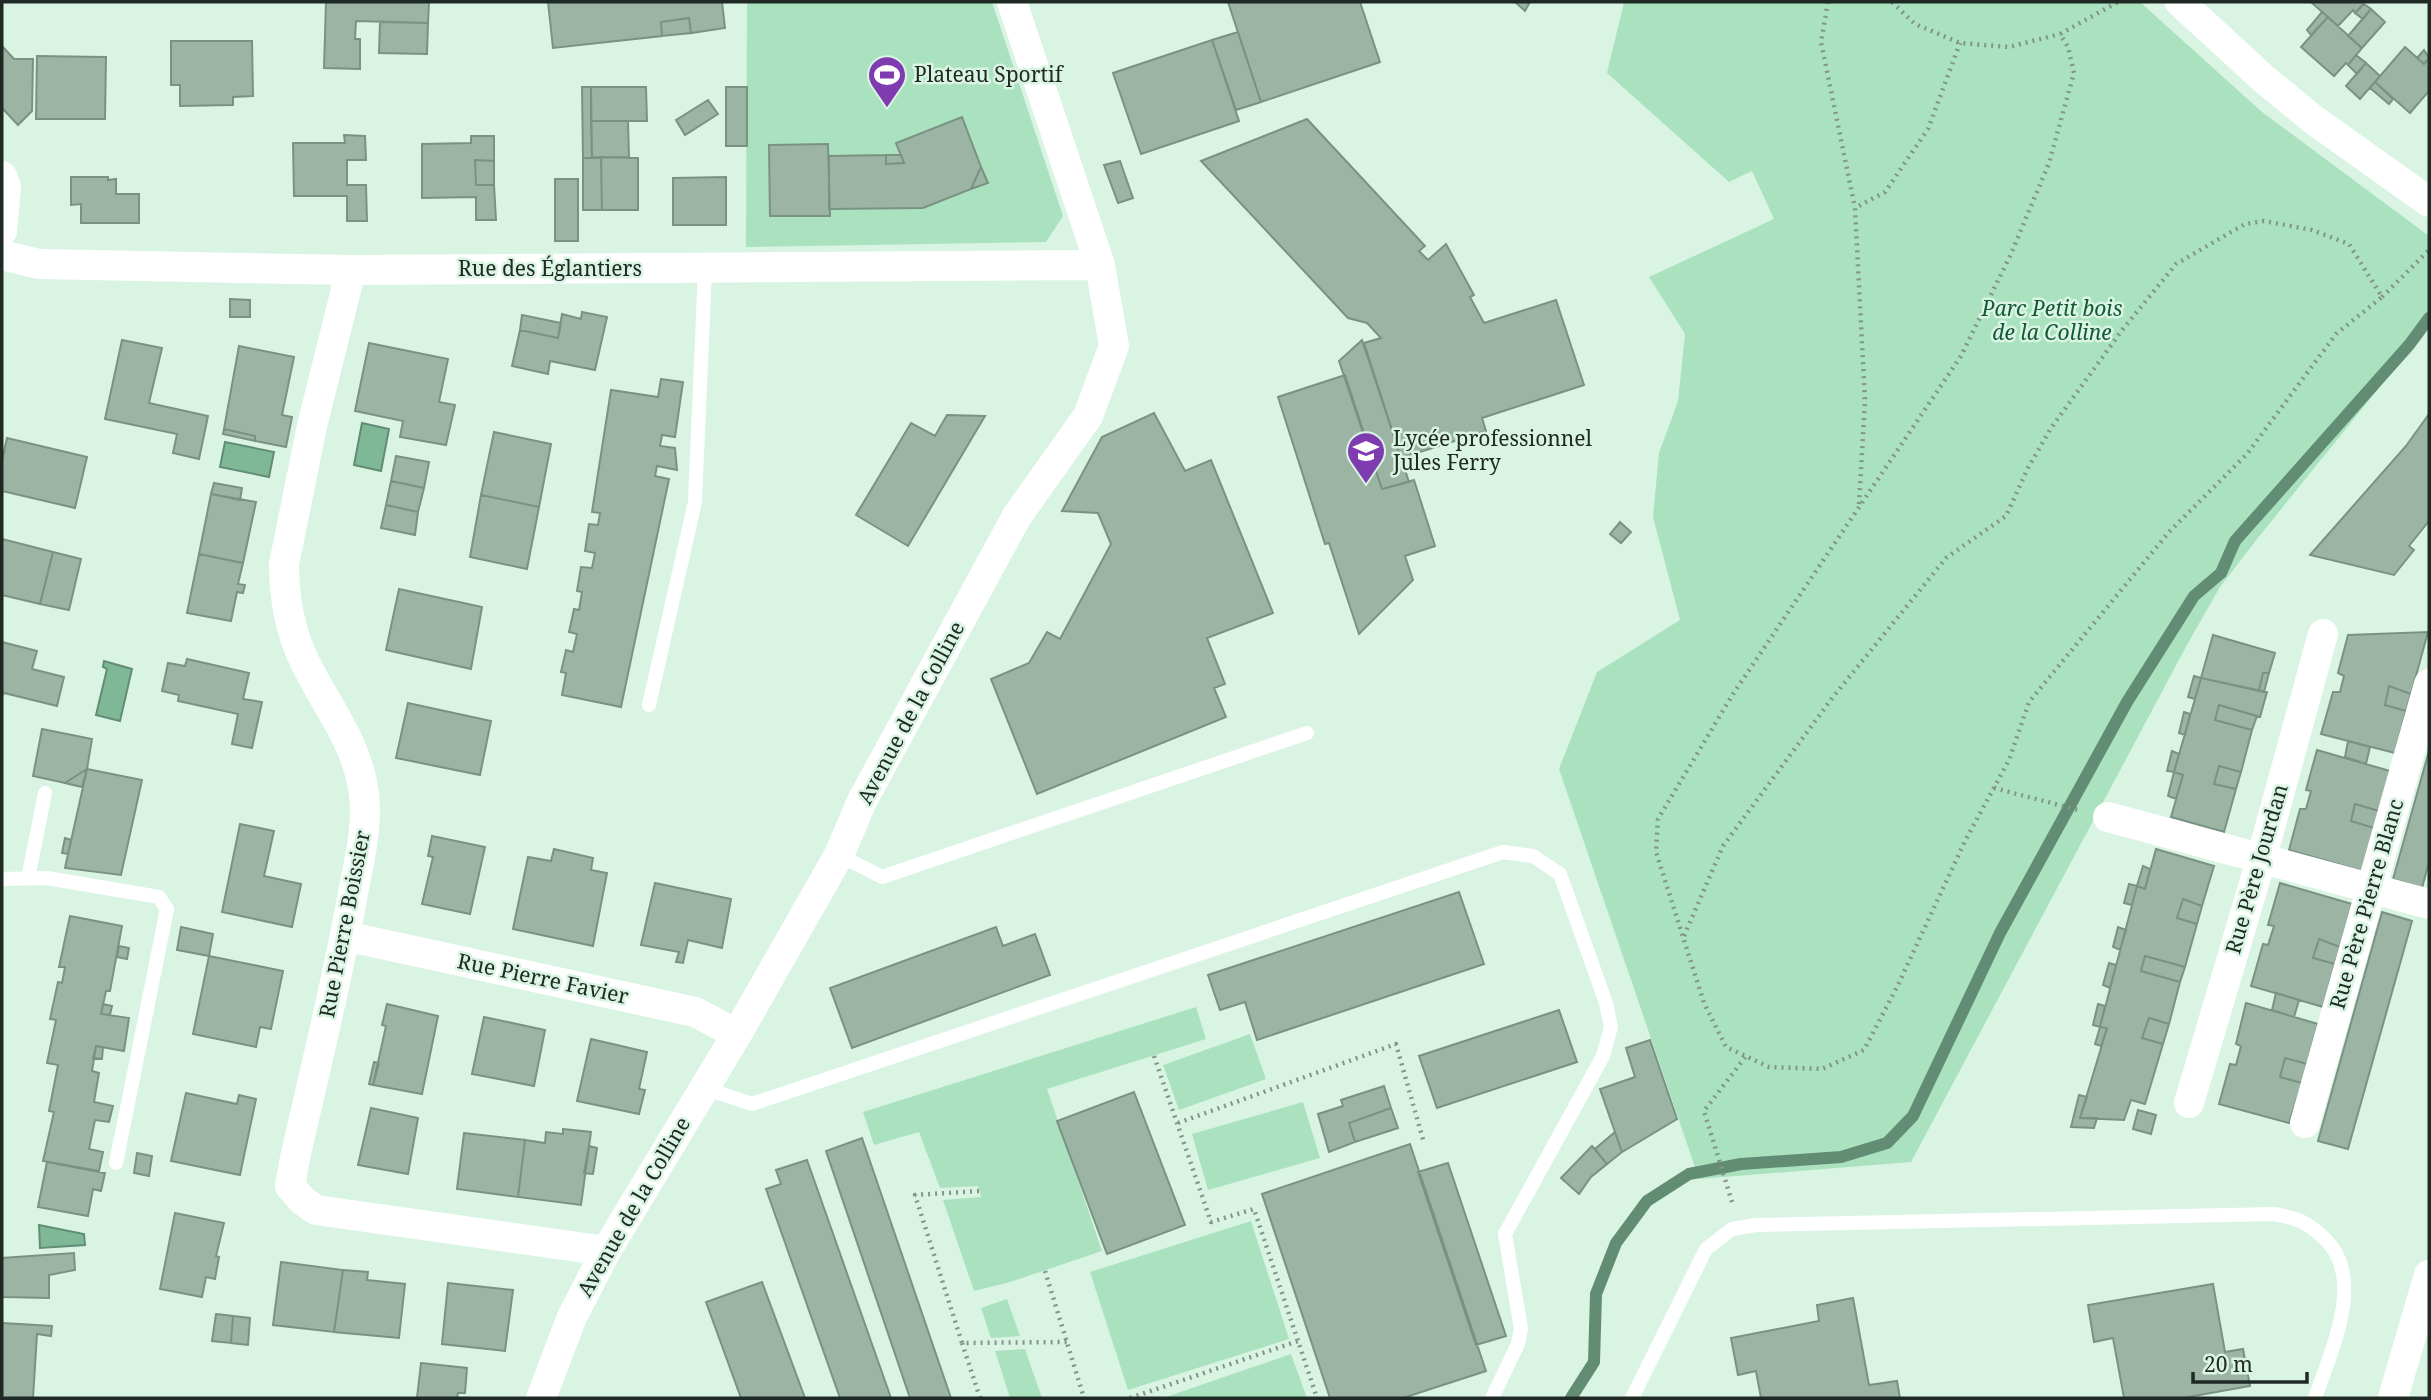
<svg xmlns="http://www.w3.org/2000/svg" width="2431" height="1400" font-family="'Noto Serif',serif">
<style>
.green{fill:#aae2c0}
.water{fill:#7fb896;stroke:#628d74;stroke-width:2}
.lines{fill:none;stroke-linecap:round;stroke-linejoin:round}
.stream{stroke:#628d74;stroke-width:12}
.building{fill:#9bb4a4;stroke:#7a9283;stroke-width:2}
.path{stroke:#829589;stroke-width:4.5;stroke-dasharray:2 5;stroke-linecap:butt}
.service{stroke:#fff;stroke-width:14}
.minor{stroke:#fff;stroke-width:30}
.labels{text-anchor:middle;stroke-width:5;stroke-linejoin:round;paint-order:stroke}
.poi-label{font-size:21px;fill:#202a24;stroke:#daf4e3;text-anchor:start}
.street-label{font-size:21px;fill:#202a24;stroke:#daf4e3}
.park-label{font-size:21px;font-style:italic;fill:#135837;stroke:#daf4e3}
</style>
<rect width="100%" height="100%" fill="#daf4e3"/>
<path class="green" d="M747,2h245l71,214 -17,26 -300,5z
M1624,2h516l122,110 167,124v90l-172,213 -37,48 -32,56 -277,519 -212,17 -140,-410 38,-97 83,-52 -27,-103 6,-64 19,-52 7,-67 -36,-57 125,-58 -22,-48 -23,11 -122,-109z
M1196,1007l10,32 -159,50 55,162 -92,31 -36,9 -31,-91 38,-3 -3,-11 -38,2 -21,-56 -45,13 -11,-33z
M1250,1034l16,45 -87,31 -16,-45z
M1303,1102l17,56 -112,32 -16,-56z
M1251,1221l38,118 -161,51 -38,-118z
M1007,1299l13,37 -29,2 -10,-30z
M1025,1349l17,49h-32l-15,-47z
M1291,1354l16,44h-144z"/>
<path class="water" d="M362,423l27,6 -8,42 -27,-6z
M225,442l49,10 -5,25 -49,-10z
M104,661l28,8 -12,52 -24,-6 11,-46 -4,-2z
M39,1225l45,9 1,11 -45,3z"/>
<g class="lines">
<path class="stream" d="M1571,1398l23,-36 2,-68 20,-51 31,-42 42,-27 52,-10 100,-7 46,-14 26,-27 87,-183 127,-231 67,-106 27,-23 14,-32 174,-196 20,-27"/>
</g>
<path class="building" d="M326,2h103l-1,21 -72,-2 -1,18h5v30l-36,-1z
M548,2h174l3,26 -34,5 -2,-15 -28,4 1,14 -109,12z
M1228,2h132l20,60 -119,40z
M1515,2h15l-5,9z
M2311,2h54l-10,11 -2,-3 -15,16z
M2364,4l7,5 -8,10 -8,-6z
M2371,9l14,13 -23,26 -14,-12z
M2322,12l6,5 -17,18 -4,-5z
M2328,17l34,31 -14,17 -2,-2 -12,13 -33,-29z
M689,18l2,15 -29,3 -1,-14z
M380,22l48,1 -1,31 -48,-1z
M1238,32l23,70 -25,8 -24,-70z
M1212,40l27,81 -98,33 -28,-81z
M171,41h81l1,55 -20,1v8l-53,1v-21h-9z
M2,46l12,13h19l-1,52 -14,14 -16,-17z
M2405,47l19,17 5,-6v33l-19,22 -35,-31z
M2424,50l5,8 -5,6 -7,-6z
M2356,55l10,8 -9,11 -9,-9z
M37,56l69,1 -1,62h-69z
M2366,63l14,13 -20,23 -14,-13z
M2375,82l18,17 -4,5 -19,-16z
M582,87h9l1,71h-9z
M591,87h55l1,34h-56z
M726,87h21v59h-21z
M708,100l10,14 -33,21 -9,-15z
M962,117l19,50 -10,22 -48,19 -94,1v-53l57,-1v9l18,-1 -8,-20z
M1307,119l118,127 -6,5 9,9 18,-16 28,51 -4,2 14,26 72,-23 28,85 -102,33 4,13 -85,27 -37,-115 17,-5 -14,-15 -19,-5 -147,-157z
M591,121h37l1,36 -37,1z
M344,135l21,1 1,24h-19v25h19l1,36h-20v-25h-53l-1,-53h52z
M471,136h23v25l-19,-1 1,25h18l2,35h-20v-23l-54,1v-54l49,-1z
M828,144l2,72h-60l-1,-71z
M886,155h15l3,8 -18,1z
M601,157l37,1v52h-36z
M601,157l1,53h-19v-52z
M475,160l19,1v24h-18z
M1120,161l13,37 -15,5 -14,-38z
M981,167l7,16 -17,6z
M71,177h37v3l8,-1v15h23v29h-58v-19l-10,1z
M726,177v48h-53v-47z
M555,179h23v62h-23z
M230,299l20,1v17h-20z
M582,312l25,5 -12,53 -45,-9 -2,13 -36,-8 8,-36 38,8 4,-24 19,5z
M522,315l39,8 -3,15 -38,-8z
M122,340l40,8 -13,55 59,13 -9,43 -26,-6 4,-19 -72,-15z
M1362,340l47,142 -27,7 -43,-128z
M369,343l79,16 -9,43 16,3 -9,40 -46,-8 3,-16 -48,-10z
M239,346l55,11 -12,58 10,2 -6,30 -31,-6v-5l-31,-7z
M1345,375l37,114 32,-9 21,66 -30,10 8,24 -54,54 -30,-91 -4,1 -47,-147z
M661,379l22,3 -8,55 -13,-2 -2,11 15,2 2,22 -20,-4 -2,10 14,3 -48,228 -59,-12 4,-22 -5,-1 5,-22 7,2 4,-18 -8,-2 5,-23 5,1 3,-18 -5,-1 4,-24 11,1 3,-15 -10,-2 4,-27 9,1 2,-12 -8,-1 19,-122 47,7z
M1154,413l31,58 26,-11 62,153 -66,25 18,46 -11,4 12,29 -189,77 -46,-115 38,-16 18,-31 13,7 51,-95 -13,-31 -36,-2 40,-74z
M2429,414v107l-20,25 5,4 -20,25 -84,-20 96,-109z
M947,415l38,1 -77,130 -52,-31 55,-92 24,13z
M224,429l31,7v5l-32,-7z
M494,432l57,12 -12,63 -58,-12z
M7,438l80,19 -12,51 -73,-17v-30z
M396,456l33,6 -5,26 -33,-7z
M391,481l33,7 -6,24 -32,-7z
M214,483l28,5 -2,12 -29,-6z
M211,494l45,8 -13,61 -44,-9z
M481,495l58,12 -12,62 -57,-12z
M386,505l32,7 -3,23 -34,-7z
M1620,522l11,10 -10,11 -11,-9z
M2,539l51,13 -13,52 -38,-9z
M53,552l28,7 -12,51 -29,-6z
M199,554l44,9 -5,21 7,1 -2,8 -6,-1 -6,29 -44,-8z
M399,589l83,18 -11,62 -85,-19z
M2428,632l-17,62 -22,-8 -4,19 21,6 -11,42 -74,-19 12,-42h7l4,-16 -6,-3 10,-38z
M2213,635l62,18 -6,20h-6l-4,17 5,2 -63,-14z
M2,642l35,9 -5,18 32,8 -7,29 -53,-13 -2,3z
M187,659l62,14 -6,26 19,3 -10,46 -20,-4 6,-30 -60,-13 1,-6 -17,-4 6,-28 17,3z
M2263,673h6l-5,19 -5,-2z
M2194,676l7,2 -6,21 -7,-2z
M2201,678l66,14 -7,25 -41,-12 -4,15 37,10 -11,42 -22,-6 -5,18 22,5 -12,43 -53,-15 12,-42 -9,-3z
M2389,686l22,8 -5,17 -21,-6z
M408,703l83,18 -11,54 -84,-17z
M2219,705l38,11 -5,14 -37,-10z
M2184,712l6,2 -5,21 -6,-2z
M42,729l50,10 -5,30 -22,14 -32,-7z
M2348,741l22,6 -4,17 -21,-7z
M2317,750l73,21 -11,40 -24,-7 -4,17 23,7 -12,43 -73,-21 11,-41h6l5,-18 -5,-1z
M2172,751l7,3 -5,18 -7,-1z
M2429,751v111l-7,26 -29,-9z
M2219,766l22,6 -5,17 -22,-5z
M87,769l55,11 -21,95 -56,-7z
M87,769l-5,18 -17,-4z
M2174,772l9,3 -7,24 -8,-3z
M2355,804l24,7 -5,17 -23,-7z
M240,824l34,7 -10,45 37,8 -9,43 -70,-15z
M432,836l53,11 -15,67 -48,-10 11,-47 -5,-1z
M65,838l6,2 -3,14 -6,-1z
M554,849l39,9 -2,12 16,3 -14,73 -80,-17 15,-72 23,4z
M2156,849l58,17 -12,40 -19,-7 -6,19 20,6 -12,43 -40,-11 -4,15 39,11 -11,42 -20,-6 -7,20 21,6 -18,60 -14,-4 -7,20 -44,-2 27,-90 -7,-1 37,-141 8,3z
M2143,866l7,3 -5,20 -8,-3z
M655,883l76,16 -9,49 -34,-8 -5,23 -7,-1 3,-10 -38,-7z
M2280,883l72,21 -12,43 -21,-8 -6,19 22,6 -12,43 -72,-21 12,-42 5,1 6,-19 -6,-1z
M2129,884l8,2 -5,19 -8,-2z
M1459,892l25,72 -227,76 -12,-38 -25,8 -12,-35z
M2183,899l19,7 -5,18 -20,-6z
M2382,912l30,9 -64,228 -30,-8z
M70,916l52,10 -12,65h-4l-5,23 28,4 -5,33 -28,-5 -4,25 7,2 -5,29 19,4 -4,16 -14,-2 -6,29 14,3 -4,19 -56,-10 11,-49 -5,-1 9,-46 -11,-2 9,-43 -6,-1 8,-37 4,1 3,-16h-6z
M181,927l32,7 -4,22 -32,-6z
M996,927l7,19 32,-12 15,41 -198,73 -22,-60z
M2118,927l8,3 -6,20 -7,-3z
M2319,939l21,8 -5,17 -22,-6z
M119,946l10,2 -2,11 -10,-2z
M209,956l74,15 -12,58 -11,-2 -4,20 -63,-13z
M2145,956l40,11 -5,15 -39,-11z
M2109,963l7,2 -6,23 -7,-3z
M2276,993l23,7 -5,17 -22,-7z
M2246,1003l72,21 -11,40 -22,-6 -5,19 22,6 -13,40 -70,-19 11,-40 6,1 5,-19 -5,-2z
M103,1004l9,2 -2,9 -9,-1z
M387,1004l51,12 -16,78 -49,-9 13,-59 -4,-1z
M2098,1004l7,2 -5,21 -7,-2z
M1559,1010l18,52 -140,46 -18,-52z
M484,1017l61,13 -11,56 -62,-12z
M2149,1018l20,6 -6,20 -21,-6z
M2100,1027l7,1 -6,18 -6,-2z
M591,1039l56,13 -8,37 6,1 -6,24 -62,-13z
M1650,1040l27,79 -55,33 -22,-63 35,-12 -9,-29z
M96,1046l7,1 -1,12 -9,-1z
M2285,1058l22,6 -5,19 -22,-6z
M374,1062l5,1 -6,22 -4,-1z
M1384,1086l7,22 -42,15 6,19 -26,10 -11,-38 25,-8 -2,-6z
M1134,1092l51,133 -78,29 -50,-133z
M186,1093l51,11 2,-9 17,4 -16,76 -69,-14z
M2079,1095l8,2 -7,21h17l-3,10 -23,-1z
M371,1108l47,10 -10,56 -50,-9z
M1391,1108l7,20 -43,14 -6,-19z
M2138,1110l18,5 -5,19 -18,-5z
M563,1129l28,3 -10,73 -63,-8 7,-57 20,3 1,-11 17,2z
M1615,1132l7,20 -15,12 -12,-15z
M464,1133l61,7 -7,57 -61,-8z
M862,1138l89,260h-41l-84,-247z
M1410,1144l76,227 -83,27h-73l-68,-204z
M589,1146l8,2 -4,26 -9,-1z
M1592,1146l15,18 -16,13 -12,17 -18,-16z
M137,1153l15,3 -3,20 -15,-3z
M807,1160l84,238h-51l-74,-209 15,-5 -5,-14z
M47,1162l58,11 -4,18 -8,-2 -5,27 -50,-9z
M1448,1163l58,173 -30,9 -58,-173z
M175,1213l49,10 -8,33 3,1 -4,22 -9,-2 -4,20 -42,-8z
M74,1253l1,17 -26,5v23l-47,-1v-39z
M281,1262l62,8 -9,62 -61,-7z
M343,1270l25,2 -1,8 38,4 -6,54 -65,-6z
M762,1282l43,116h-64l-35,-96z
M448,1283l65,7 -8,61 -63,-7z
M2213,1284l12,68 18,-3 7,37 -67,12h-59l-11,-60 -19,4 -6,-37z
M1853,1298l16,87 28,-4 3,17h-139l-5,-27 -18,4 -7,-37 88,-17 -2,-16z
M216,1314l17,2 -2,27 -19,-2z
M233,1316l17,2 -2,27 -17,-2z
M2,1323l50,3 -1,10 -14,-2 -4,64h-31z
M421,1363l46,5 -2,25h-7l-1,5h-40z"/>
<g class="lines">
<path class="path" d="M1828,2l-7,40 34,166
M1892,2l23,22 45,19 49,4 51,-13
M2382,297l47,-47
M1859,504l6,-103 -10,-193 30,-16 43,-63 32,-86
M1994,788l84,22
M1684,936l39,-90 110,-149 113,-139 60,-42 22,-48 23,-40 72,-99 53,-65 69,-40 19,-3 48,9 37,14 33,53 -46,37 -89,120 -78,78 -140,170 -20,58 -44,81 -67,144 -34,65 -42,19 -53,-2 -43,-20 -22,-44 -48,-151 2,-33 75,-125 228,-338 50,-102 38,-91 25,-90 -6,-26 -8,-13 58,-32
M1154,1056l57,166 43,-13 63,189
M1178,1123l218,-79 28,99
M979,1191l-64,4 47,148 105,-1
M1732,1202l-28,-91 42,-55
M1045,1271l39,127
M962,1343l18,55
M1130,1398l168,-57"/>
<path class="service" d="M649,705l46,-203 10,-234
M839,855l43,22 425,-144
M28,878l17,-85
M2,879l45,-1 112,19 8,12 -51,254
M704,1088l48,16 751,-252 30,4 27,18 46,129 5,24 -8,29 -98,178 16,95 -3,15 -26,54
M1632,1398l74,-149 26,-20 24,-4 518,-11c24,4 35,9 52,26 40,40 4,113 -11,158"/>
<path class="minor" d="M2180,2l85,78 49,40 115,82
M2,176l4,11 -4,44
M2,255l37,9 312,6 749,-5
M351,270l-39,156 -28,138c0,32 6,69 21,98 19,40 48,75 57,120 8,36 -2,75 -9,111 -16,89 -38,177 -58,265l-5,28 12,14 14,10 290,41
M2108,817l321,87
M345,936l350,76 42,22
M2189,1103l72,-243 62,-226
M2305,1123l124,-439
M541,1398l31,-81 34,-66 131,-217 102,-179 23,-54 155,-285 71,-100 26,-70 -14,-81 -88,-263
M2393,1398l36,-123"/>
</g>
<defs>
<symbol id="stadium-pin" viewBox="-11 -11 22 30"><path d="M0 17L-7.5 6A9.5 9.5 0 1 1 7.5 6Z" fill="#7f3cb0" stroke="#daf4e3"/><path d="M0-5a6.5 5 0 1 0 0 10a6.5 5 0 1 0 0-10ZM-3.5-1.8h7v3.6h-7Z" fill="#fff"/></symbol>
<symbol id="school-pin" viewBox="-11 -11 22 30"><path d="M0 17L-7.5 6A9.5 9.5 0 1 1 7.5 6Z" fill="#7f3cb0" stroke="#daf4e3"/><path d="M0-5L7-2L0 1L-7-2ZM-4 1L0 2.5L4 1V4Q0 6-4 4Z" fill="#fff"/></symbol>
</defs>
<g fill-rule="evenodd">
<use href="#stadium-pin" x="865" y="53" width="44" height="60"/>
<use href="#school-pin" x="1344" y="429" width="44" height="60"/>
</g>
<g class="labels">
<g class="poi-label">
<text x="914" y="82">Plateau Sportif</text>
<text x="1393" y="446">Lycée professionnel<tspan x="1393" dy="24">Jules Ferry</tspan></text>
</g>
<g class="street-label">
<text x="550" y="276">Rue des Églantiers</text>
<text transform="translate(911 713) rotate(-62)" y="7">Avenue de la Colline</text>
<text transform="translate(2257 869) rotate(-74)" y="7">Rue Père Jourdan</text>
<text transform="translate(2367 904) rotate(-74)" y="7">Rue Père Pierre Blanc</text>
<text transform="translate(345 924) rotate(-79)" y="7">Rue Pierre Boissier</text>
<text transform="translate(543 979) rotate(12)" y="7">Rue Pierre Favier</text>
<text transform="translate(634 1207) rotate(-60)" y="7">Avenue de la Colline</text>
</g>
<g class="park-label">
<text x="2052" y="316">Parc Petit bois<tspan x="2052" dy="24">de la Colline</tspan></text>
</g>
</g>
<rect width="2431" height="1400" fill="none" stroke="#202a24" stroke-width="7"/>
<path d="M2193 1372v10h114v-10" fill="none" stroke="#202a24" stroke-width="3.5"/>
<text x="2204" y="1372" font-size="21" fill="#202a24" stroke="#daf4e3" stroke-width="5" paint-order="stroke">20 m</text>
</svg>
